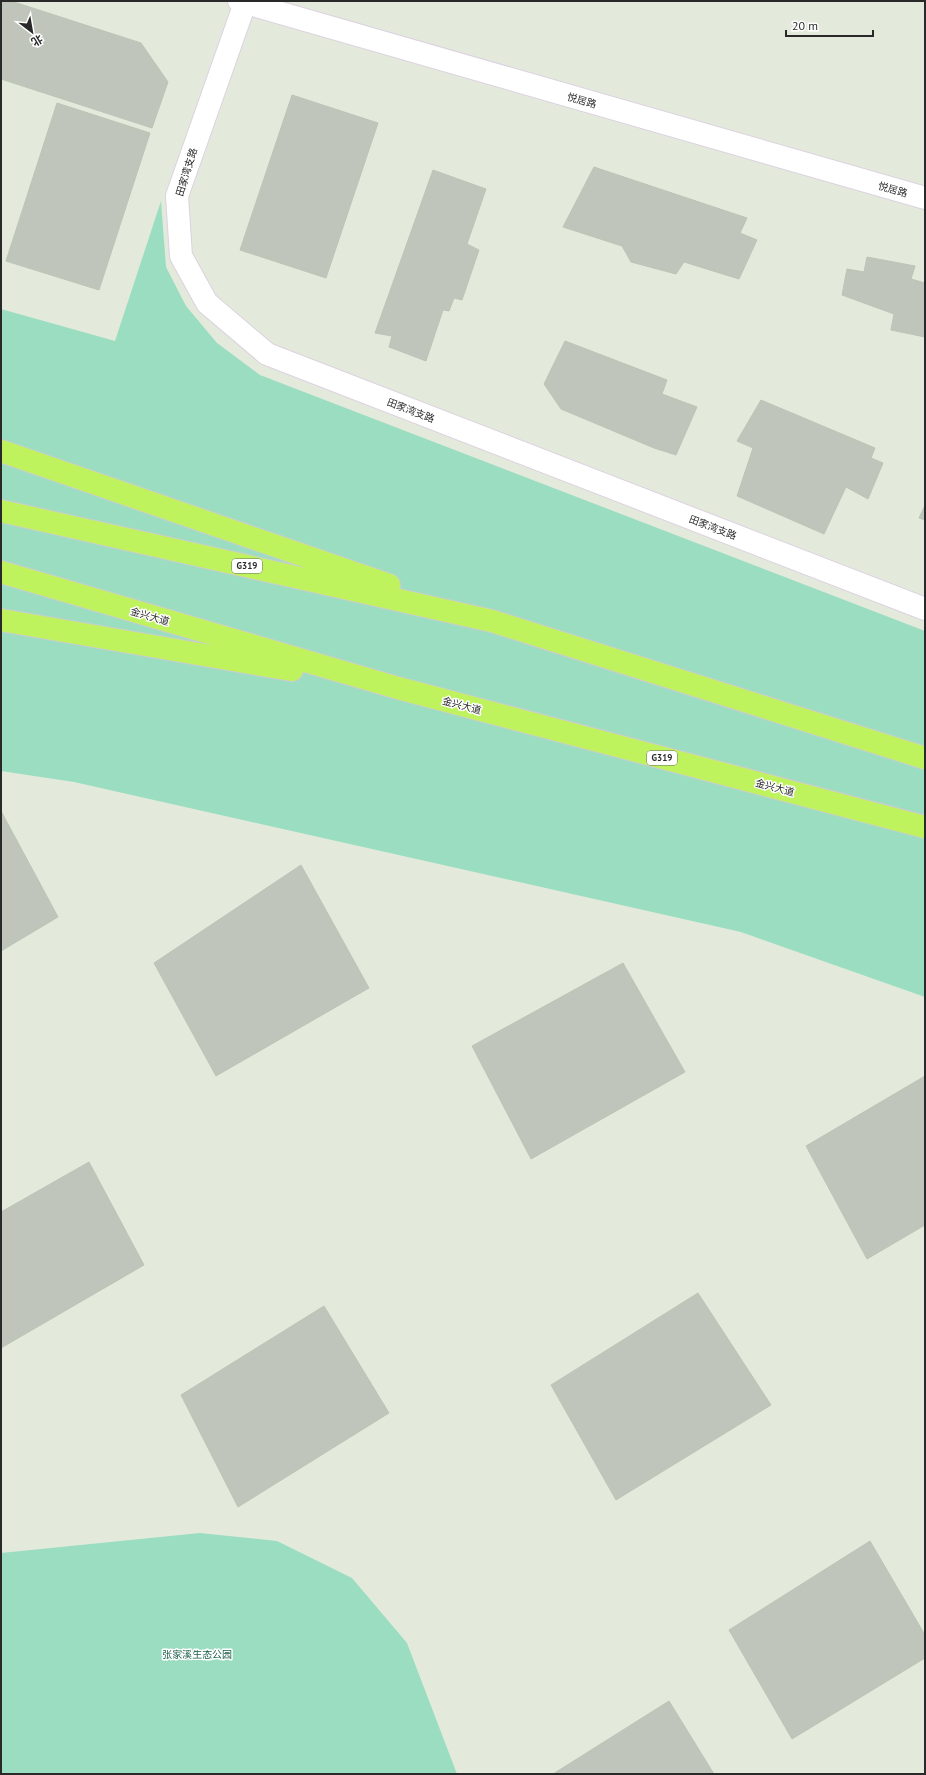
<svg xmlns="http://www.w3.org/2000/svg" width="926" height="1775" font-family="'PT Sans','Noto Sans SC',sans-serif">
<style>
.green{fill:#9bddc1}
.building{fill:#bfc5bb;stroke:#bcc5b5}
.lines{fill:none;stroke-linecap:round;stroke-linejoin:round}
.street-casing{stroke:#dcd1e1;stroke-width:24}
.secondary-casing{stroke:#dcd1e1;stroke-width:24}
.highway-casing{stroke:#ccc;stroke-width:24}
.street{stroke:#fff;stroke-width:22}
.secondary{stroke:#fff;stroke-width:22}
.highway{stroke:#bff35d;stroke-width:22}
.labels{text-anchor:middle;stroke-width:3;stroke-linejoin:round;paint-order:stroke}
.shield{fill:#fff;stroke:#696969;stroke-width:1}
.shield-label{font-size:9px;font-weight:bold;fill:#292929}
.street-label{font-size:10px;fill:#292929;stroke:#fff}
.park-label{font-size:10px;fill:#1e604d;stroke:#fff}
</style>
<rect width="100%" height="100%" fill="#e3eadb"/>
<path class="green" d="M161,201l5,66 20,39 31,37 43,32 665,256v366l-184,-65 -667,-150 -73,-11v-462l114,32z
M200,1533l77,8 75,37 55,65 50,131h-456v-221z"/>
<path class="building" d="M1,1h10l130,42 27,39 -16,46 -151,-49z
M292,95l86,28 -52,155 -86,-28z
M57,103l93,30 -51,157 -93,-29z
M594,167l153,51 -7,15 17,7 -18,39 -55,-17 -8,12 -45,-12 -9,-16 -59,-19z
M433,170l53,19 -19,55 12,6 -17,50 -8,-2 -5,13 -6,-1 -17,51 -37,-14 3,-11 -17,-3z
M867,257l48,9 -4,13 14,4v54l-34,-7 3,-16 -52,-19 5,-26 17,3z
M565,341l102,39 -5,14 35,13 -21,48 -22,-7 -93,-39 -17,-25z
M761,400l114,48 -4,10 12,5 -15,36 -22,-12 -22,47 -87,-38 16,-48 -16,-7z
M925,505v15l-6,-2z
M1,811l57,106 -57,34z
M301,865l68,123 -153,88 -62,-113z
M623,963l62,109 -154,87 -59,-113z
M925,1076v149l-58,34 -61,-113z
M89,1162l55,103 -143,83v-136z
M698,1293l73,112 -155,95 -65,-115z
M324,1306l65,107 -151,94 -57,-112z
M870,1541l55,94v23l-133,81 -63,-109z
M669,1701l45,73h-161z"/>
<g class="lines">
<defs>
<path id="street" d="M245,3l-68,193 4,60 26,47 60,51 658,255"/>
<path id="secondary" d="M239,1l686,197"/>
<path id="highway" d="M1,451l388,134
M1,511l491,110 433,137
M1,572l397,116 527,139
M1,620l291,50"/>
</defs>
<use href="#street" class="street-casing"/>
<use href="#secondary" class="secondary-casing"/>
<use href="#highway" class="highway-casing"/>
<use href="#street" class="street"/>
<use href="#secondary" class="secondary"/>
<use href="#highway" class="highway"/>
</g>
<g class="labels">
<g class="shield">
<rect x="232" y="559" width="30" height="14" rx="3"/>
<rect x="647" y="751" width="30" height="14" rx="3"/>
</g>
<g class="shield-label">
<text x="247" y="569">G319</text>
<text x="662" y="761">G319</text>
</g>
<g class="street-label">
<text transform="translate(582 100) rotate(16)" y="4">悦居路</text>
<text transform="translate(186 172) rotate(-73)" y="4">田家湾支路</text>
<text transform="translate(893 189) rotate(16)" y="4">悦居路</text>
<text transform="translate(411 410) rotate(21)" y="4">田家湾支路</text>
<text transform="translate(713 527) rotate(21)" y="4">田家湾支路</text>
<text transform="translate(150 616) rotate(16)" y="4">金兴大道</text>
<text transform="translate(462 705) rotate(15)" y="4">金兴大道</text>
<text transform="translate(775 787) rotate(15)" y="4">金兴大道</text>
</g>
<g class="park-label">
<text x="197" y="1658">张家溪生态公园</text>
</g>
</g>
<rect width="926" height="1775" fill="none" stroke="#292929" stroke-width="4"/>
<g transform="translate(32 32) rotate(149)" stroke="#ffffff" stroke-width="3" paint-order="stroke">
<path d="M0-3L7 15L0 10L-7 15Z" fill="#292929"/>
<text y="-6" font-size="11" font-weight="bold" text-anchor="middle" fill="#292929">北</text>
</g>
<path d="M786 30v6h87v-6" fill="none" stroke="#292929" stroke-width="2"/>
<text x="792" y="30" font-size="12" fill="#292929" stroke="#ffffff" stroke-width="3" paint-order="stroke">20 m</text>
</svg>
